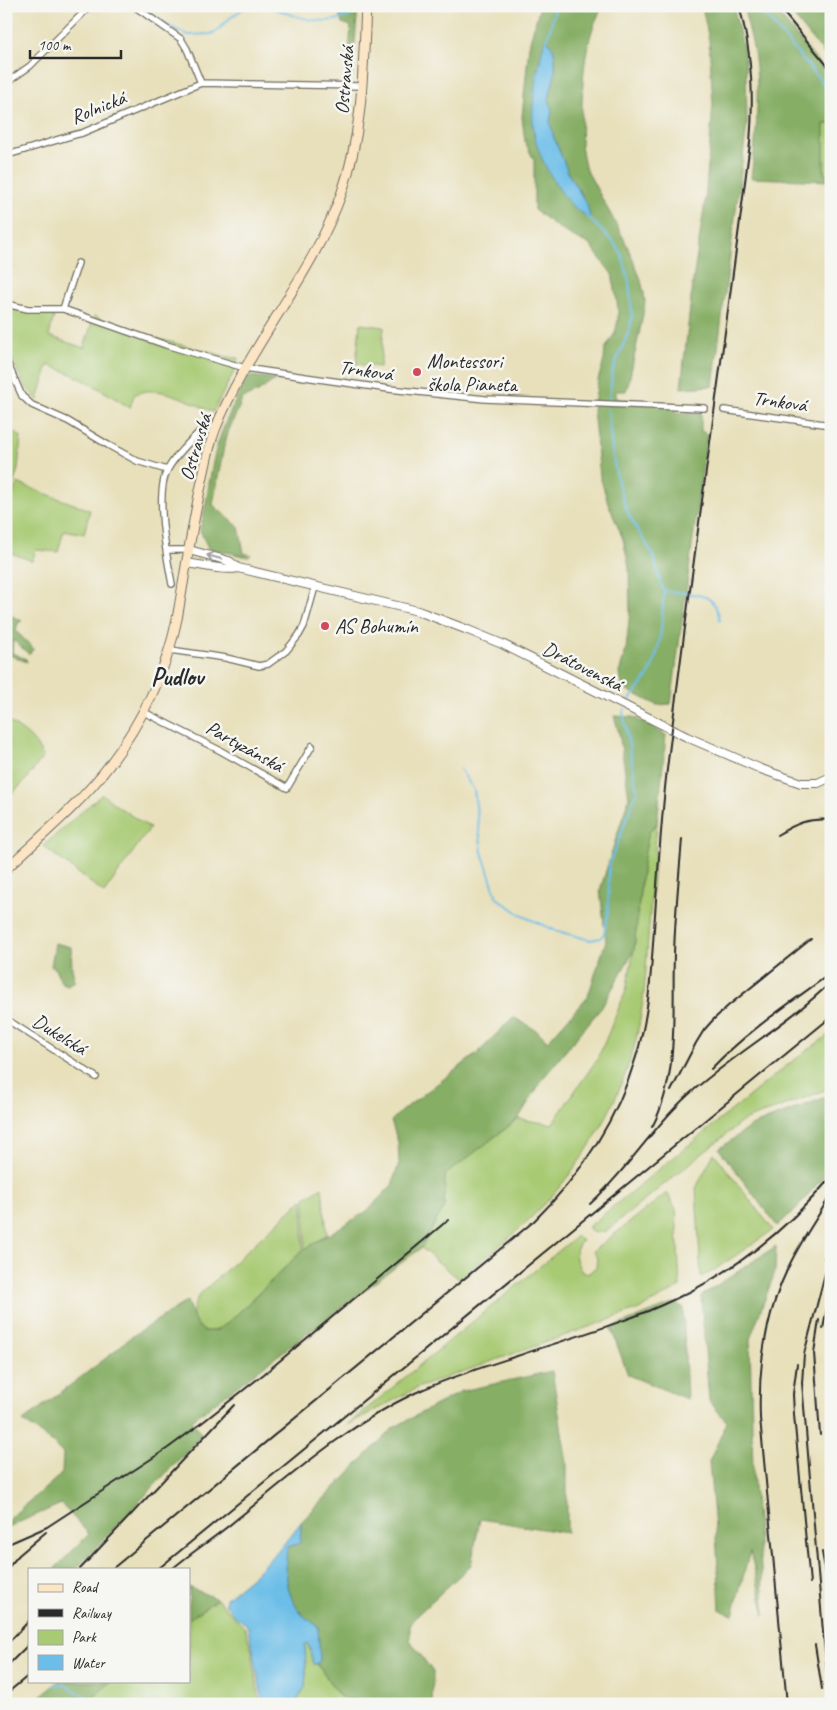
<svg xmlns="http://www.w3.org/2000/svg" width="837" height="1710" font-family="Caveat,sans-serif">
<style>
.green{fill:#a8ca73;stroke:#6a7a4f}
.forest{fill:#86ae65;stroke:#586c48;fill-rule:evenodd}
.water{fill:#6cbee8;stroke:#4c748a}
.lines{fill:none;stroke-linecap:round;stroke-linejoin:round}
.stream{stroke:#6cbee8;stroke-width:2}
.minor-casing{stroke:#6d6a5d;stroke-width:8}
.tertiary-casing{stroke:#6d6a5d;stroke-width:10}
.secondary-casing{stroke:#6d6a5d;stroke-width:11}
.minor{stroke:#fff;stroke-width:5.5}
.tertiary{stroke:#fff;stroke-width:8}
.secondary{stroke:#fce5c4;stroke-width:9}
.rail{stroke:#2b2b2b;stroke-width:2}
.oneway{stroke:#a0a0a0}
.poi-dot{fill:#d1495b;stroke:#f6f6f2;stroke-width:2}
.labels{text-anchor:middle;stroke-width:5;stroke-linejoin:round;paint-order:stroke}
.street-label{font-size:20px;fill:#2b2b2b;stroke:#f6f6f2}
.poi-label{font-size:20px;fill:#2b2b2b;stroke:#f6f6f2;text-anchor:start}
.district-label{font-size:25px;font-weight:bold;fill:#2b2b2b;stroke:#f6f6f2}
</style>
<rect width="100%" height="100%" fill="#f6f6f2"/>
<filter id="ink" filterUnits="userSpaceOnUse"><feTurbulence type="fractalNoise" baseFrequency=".02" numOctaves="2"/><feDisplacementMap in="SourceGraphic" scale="10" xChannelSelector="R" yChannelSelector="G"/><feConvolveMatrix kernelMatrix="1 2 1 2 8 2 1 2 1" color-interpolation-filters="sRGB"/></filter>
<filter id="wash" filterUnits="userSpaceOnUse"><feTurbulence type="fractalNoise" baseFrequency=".0096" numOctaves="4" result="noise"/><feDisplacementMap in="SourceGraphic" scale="20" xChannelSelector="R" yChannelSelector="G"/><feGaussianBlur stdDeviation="1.12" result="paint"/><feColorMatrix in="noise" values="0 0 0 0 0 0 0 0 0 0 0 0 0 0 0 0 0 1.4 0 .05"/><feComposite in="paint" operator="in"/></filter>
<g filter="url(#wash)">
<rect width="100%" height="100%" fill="#e8e0bb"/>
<path class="green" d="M824,124h7v51h-7z
M6,309l49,3 -6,24 35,12 10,-32 53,20 85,22h6l-3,12 -22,42c-21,-9 -56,-30 -79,-17l-4,13c-29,-19 -50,-32 -82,-43l-10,35 -13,-14 -19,-39z
M360,324l24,3 -4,40 -24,-3z
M6,426l15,11 -3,32 -12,39z
M17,483l73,27 -6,24 -20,-4 -6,22 -22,-2 -4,11 -26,-10v-39z
M6,720c19,12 28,17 37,37l-19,25 -18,17z
M102,794l15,12 33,22 -46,65 -61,-47z
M657,824c-3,38 -6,76 -9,114 -2,34 -4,68 -12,101 -14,56 -42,107 -79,151 -28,34 -64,61 -98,89l-38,-31 23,-41 1,-32 73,-56 34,5 46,-66 28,-67 8,-42 9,-87 6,-31z
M831,1033v55l-88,33 -137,110 -13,2 -5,-6 197,-160z
M714,1153l59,77 -60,41 -12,6 -5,-89z
M322,1187l5,47 -22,16v-52z
M667,1193l9,16 4,78 -38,21 -225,80 -70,37 230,-189 5,5c-10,11 -7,19 0,31l7,1 7,-6 1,-9 -4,-7z
M303,1199v51l-75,73 -13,8h-11c-14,-13 -14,-19 -5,-36z
M217,1599l28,29 7,23 8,53h-172l1,-3 23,-20h77v-62z
M307,1642l2,4 4,18h4l23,33 32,7h-77l10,-17 1,-15 -1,-26z"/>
<path class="forest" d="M339,6h19l-6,70 -5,6 4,-56 -9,-3 -4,-13z
M540,6h63c-24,41 -20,93 -22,139l4,22 40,74 15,36 4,16 1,9 -3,18 -13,61 -3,10h-10v8l58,4 1,9 26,2v17l6,3 -36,270 -14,1 -34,-17 -4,-15 7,-23 4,-39 -1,-44 -6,-28 -15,-36 -8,-27 -7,-66 5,-30 6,-20 1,-11 10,-16 3,-13v-12l-3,-19 -3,-15 -22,-29 -27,-14 -29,-21v-50l-9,-18 -3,-25 7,-72zM545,39l8,9 2,10v15l-6,26 3,12 -2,11 4,16 16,39 13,19 -44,-46 -5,-14 -1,-13 2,-38z
M702,6h31l10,41 3,21 1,57 -34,261 -32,2 12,-107 12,-79 8,-97 -4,-65z
M743,6h29l59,72v46h-7v50l7,1v6l-80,-3c5,-37 8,-74 5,-111 -2,-21 -8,-41 -13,-61z
M785,6h39l7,25v31z
M249,376l27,3 -18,13 -15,6 -14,32 -5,16 -11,58 1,2 25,21 5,26 7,2 -3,2 -40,-9 -8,-18c8,-28 9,-59 18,-87 8,-24 19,-46 31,-67z
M6,613l16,8 -4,2 -2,8 18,18 -5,5 -16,-14 -1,13 14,6 1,3 -21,-8z
M614,716l19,1 33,18 -9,89 -8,7 -6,31 -9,88 -32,57 -58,70 -26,42 -73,56 -1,32 -23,41 -229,172 10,15 -126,134h-22l35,-35 -28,-30 -55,24v-5c17,-19 38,-32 56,-50l1,-19 -10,-11 -30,-22 91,-69 14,-13 59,-38 9,23 8,7h11l13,-8 75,-73 64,-39 25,-26 7,-22 -1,-21 -7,-21 9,-9 78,-59 35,-36 23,13 12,11 40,-45 18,-55 -6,-51 29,-93 -10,-64z
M55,943l16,4 1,22 3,12 -8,4 -6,-3 -7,-15 -3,-1z
M831,1095v73l-35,41 -19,17 -58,-77 32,-23z
M776,1246l-1,26 -25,67 3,134 12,142 -15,-64 -17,64 -13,-5 -3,-60 -8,-88 18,-40 -18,-21 -8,-105z
M674,1303l9,4 4,92 -59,-24 -17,-47z
M552,1371l15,92v70l-87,-14 -9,46 -54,50 -7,11v14l23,32 -1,32h-60l-32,-7 -23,-33 3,-4 -2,-33c-5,-5 -14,-9 -18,-15 -15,-19 -15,-43 -13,-65l13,-4 1,-21 92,-94 69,-37z
M189,1587l28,12 -28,20z
M59,1681h53l-23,20 -1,3h-58z"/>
<path class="water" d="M545,39h2l6,9 2,10v15l-6,26 3,12 -2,11 4,16 16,39 17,27 3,13c-16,-6 -23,-17 -33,-31 -9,-14 -18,-31 -22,-48 -7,-27 3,-73 10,-99z
M301,1522l-1,21 -13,4c-2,22 -2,47 13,65 4,6 13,9 18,15l2,33 -3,4h-4l-4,-18 -2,-3 -2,3 1,26 -1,15 -10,17h-32l-9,-50 -7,-29 -12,-9 -10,-12 1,-6 27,-22 30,-31z"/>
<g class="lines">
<path class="stream" d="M141,6l27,20 20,9 23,-1 6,-3 13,-13 17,-12
M268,6c29,11 51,21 83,10l1,-10
M754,6l12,10 65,77
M547,40l9,-34
M586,215l28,28 8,12 7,27 3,33 -2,14 -17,40 -4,30
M608,409c3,35 6,73 21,106 7,15 19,28 25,43 4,11 4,23 10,33 10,1 34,2 41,6 9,3 14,15 15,23
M627,704c6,-11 17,-20 23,-32 12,-24 12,-55 14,-81
M460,769l14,21 8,62 15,46 26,18 31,14 36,10 11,-2 3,-5 4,-21 1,-47 28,-74 -14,-79 2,-3
M54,1685h12l32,19"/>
</g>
</g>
<g filter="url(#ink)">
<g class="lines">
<defs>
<path id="minor" d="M134,6l47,33 6,10 14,34
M6,83l24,-17 60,-60
M6,155c26,-6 50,-16 76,-22l119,-50 161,3
M6,304l22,5h35l103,36 79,23 60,9 84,12 96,10 219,9
M63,309l15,-46
M6,360l16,36 10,9 36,16 40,24 29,16 30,9
M724,410l107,15
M166,550h23
M172,584c-5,-26 -18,-92 -4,-115 10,-18 27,-32 41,-47
M170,650l56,8 33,8 9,-2 18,-13 13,-16 5,-9 11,-39
M144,712l77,39 66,37 25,-42
M6,1019l90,58"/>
<path id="tertiary" d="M189,550l40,11 9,7 180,43 50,19 34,14 185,93 74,32 40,14h17l13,-6
M186,563c17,2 37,8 52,5"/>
<path id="secondary" d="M6,869c35,-33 73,-64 102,-102 33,-44 58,-94 69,-148 8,-44 14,-89 24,-133 4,-18 7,-38 14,-56 33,-84 97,-153 127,-238 21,-60 21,-123 24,-186"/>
</defs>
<use href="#minor" class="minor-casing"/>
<use href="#tertiary" class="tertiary-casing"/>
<use href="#secondary" class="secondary-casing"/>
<use href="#minor" class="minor"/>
<use href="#tertiary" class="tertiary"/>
<use href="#secondary" class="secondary"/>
<path class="rail" d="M778,6l53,64
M777,835c20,-12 31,-17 54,-15
M711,1069c35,-37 79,-66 120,-96
M671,1091l25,-48 8,-13 9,-10 15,-14 83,-67
M652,1127c28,-52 20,-116 22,-173 1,-38 5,-77 8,-115
M590,1204c36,-32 61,-75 97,-108 45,-41 100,-71 144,-114
M824,1258l7,-20
M819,1320l-5,33 6,82
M823,1329l8,-44
M797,1364l-4,30 1,21 16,168
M6,1545l41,-18 121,-79 35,-26 61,-48 184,-154
M822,1552l4,22 5,47
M80,1569l154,-164
M112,1569l421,-347c47,-46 84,-102 103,-165 13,-42 15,-84 18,-128 4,-56 7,-112 14,-168 25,-206 56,-412 82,-618 4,-46 2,-92 -11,-137
M158,1569l673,-552
M172,1569c21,-18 44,-32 65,-50 57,-46 111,-94 178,-126 32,-15 68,-26 102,-37 53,-18 108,-33 158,-57 60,-28 113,-71 156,-122
M6,1570l13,-15 27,-23
M6,1645l23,-24
M815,1645l7,44
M6,1667l23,-23
M6,1694l23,-19
M787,1704l-27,-286c-2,-53 5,-102 28,-150 12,-26 29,-49 43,-74
M830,1704l-7,-72 -21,-249 2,-29 27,-103"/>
</g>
<defs><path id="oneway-shaft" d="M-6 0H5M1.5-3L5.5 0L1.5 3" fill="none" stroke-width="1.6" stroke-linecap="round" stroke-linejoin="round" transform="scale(1.25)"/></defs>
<use class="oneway" href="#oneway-shaft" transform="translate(214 557) rotate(-165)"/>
</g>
<g class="poi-dot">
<circle cx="417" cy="372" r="5"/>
<circle cx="325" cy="626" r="5"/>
</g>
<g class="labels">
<g class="street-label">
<text transform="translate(344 80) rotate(-85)" y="7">Ostravská</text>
<text transform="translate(98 107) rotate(-22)" y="7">Rolnická</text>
<text transform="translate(366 370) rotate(8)" y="7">Trnková</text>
<text transform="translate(780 401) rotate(8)" y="7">Trnková</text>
<text transform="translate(195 447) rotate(-73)" y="7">Ostravská</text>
<text transform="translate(583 666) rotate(27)" y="7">Drátovenská</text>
<text transform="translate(245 746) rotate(29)" y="7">Partyzánská</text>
<text transform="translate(60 1034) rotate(32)" y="7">Dukelská</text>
</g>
<g class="poi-label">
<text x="427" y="368">Montessori<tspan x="427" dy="23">škola Pianeta</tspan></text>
<text x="335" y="633">AS Bohumín</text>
</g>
<g class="district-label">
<text x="177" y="685">Pudlov</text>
</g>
</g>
<rect width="837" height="1710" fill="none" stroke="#f6f6f2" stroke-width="25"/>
<rect x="28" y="1568" width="162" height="115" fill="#f6f6f2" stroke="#a5a5a2"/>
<rect x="38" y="1584" width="25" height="8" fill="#fce5c4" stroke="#a5a5a2"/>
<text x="72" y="1592" font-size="15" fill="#2b2b2b">Road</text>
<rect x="38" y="1609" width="25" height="8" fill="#2b2b2b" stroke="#a5a5a2"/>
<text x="72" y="1618" font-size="15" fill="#2b2b2b">Railway</text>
<rect x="38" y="1630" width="25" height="15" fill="#a8ca73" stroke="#a5a5a2"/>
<text x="72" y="1642" font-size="15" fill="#2b2b2b">Park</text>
<rect x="38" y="1655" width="25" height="15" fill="#6cbee8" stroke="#a5a5a2"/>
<text x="72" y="1668" font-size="15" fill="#2b2b2b">Water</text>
<path d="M30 50v8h91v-8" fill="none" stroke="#2b2b2b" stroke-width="2.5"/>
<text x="38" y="50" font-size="15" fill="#2b2b2b" stroke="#f6f6f2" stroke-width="4" paint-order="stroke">100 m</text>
</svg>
